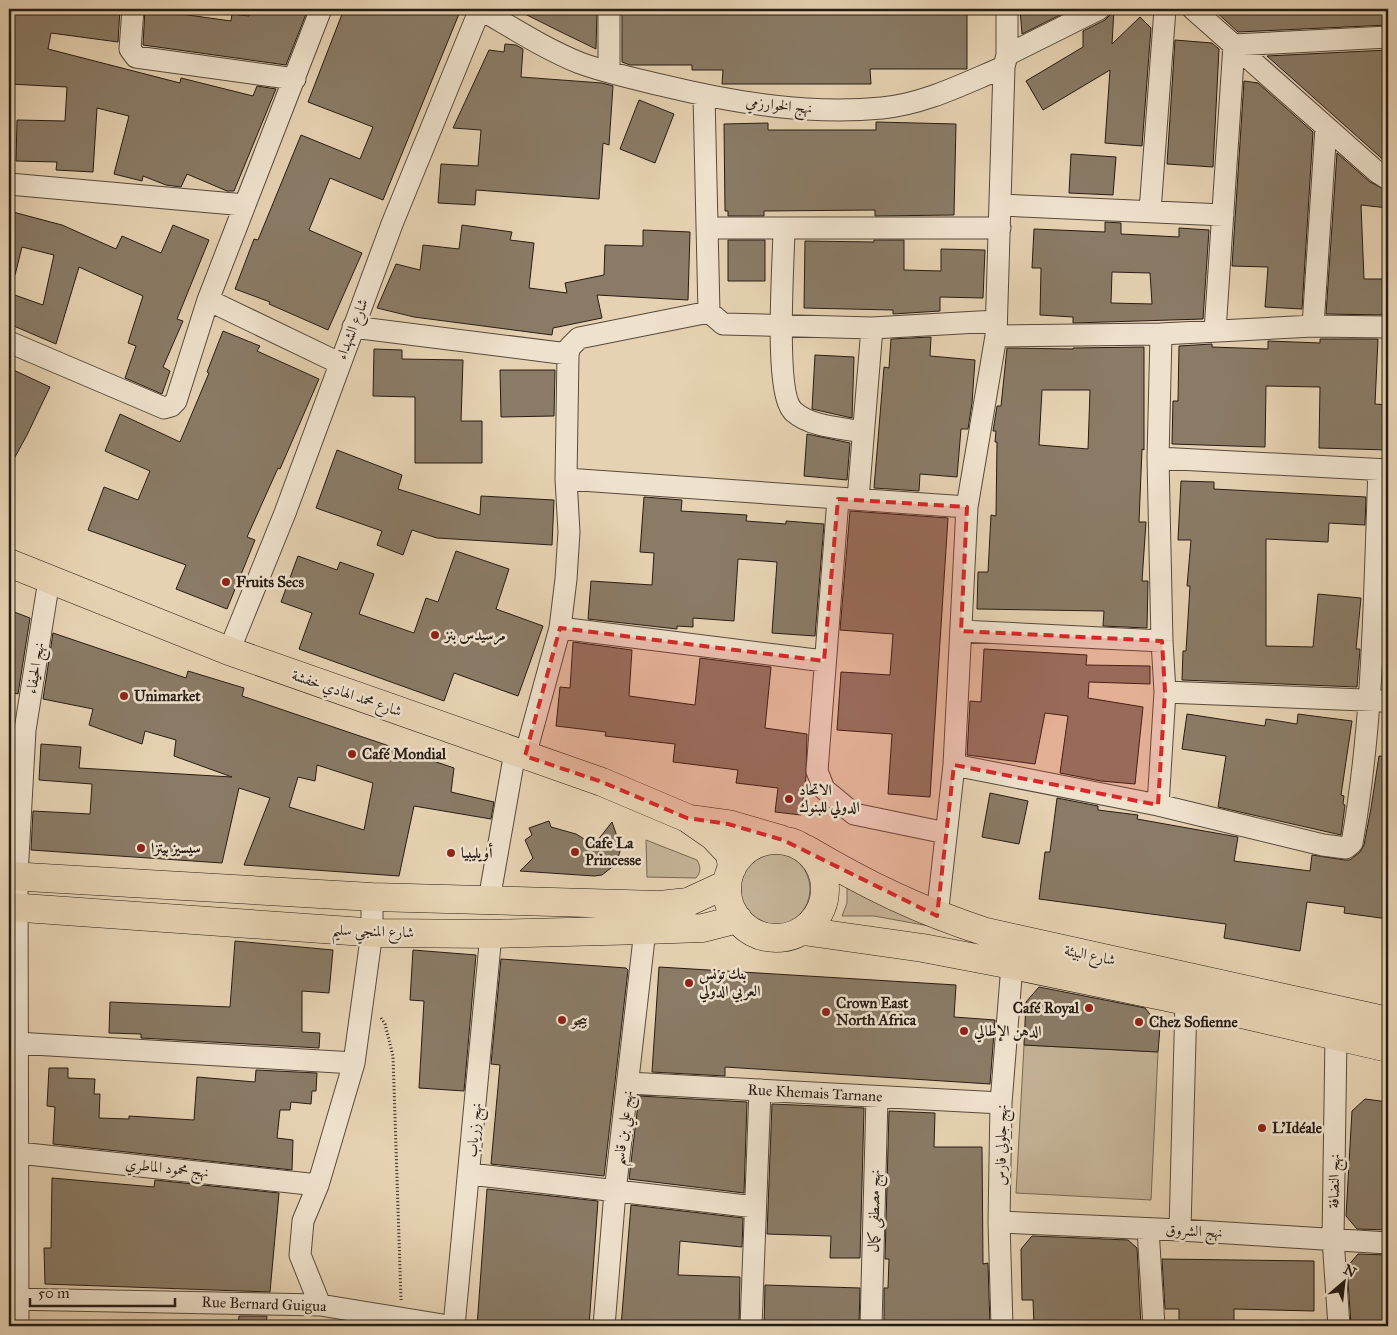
<svg xmlns="http://www.w3.org/2000/svg" width="1397" height="1335" font-family="'IM FELL Great Primer',Amiri,serif">
<style>
.green{fill:#c5b397;stroke:#766856}
.building{fill:#8a7b66;stroke:#261c14;fill-rule:evenodd}
.lines{fill:none;stroke-linecap:round;stroke-linejoin:round}
.minor-casing{stroke:#564a3c;stroke-width:23}
.major-casing{stroke:#261c14;stroke-width:29}
.path{stroke:#261c14;stroke-width:3;stroke-dasharray:1 2.5;stroke-linecap:butt}
.minor{stroke:#efe2cd;stroke-width:21}
.major{stroke:#e6d2b2;stroke-width:28}
.marked{fill:#d62828;fill-opacity:0.2;stroke:#d62828;stroke-width:4;stroke-dasharray:10 6;stroke-linejoin:round}
.poi-dot{fill:#8f2418;stroke:#efe2cd;stroke-width:2}
.labels{text-anchor:middle;stroke-width:5;stroke-linejoin:round;paint-order:stroke}
.street-label{font-size:15px;fill:#261c14;stroke:#efe2cd}
.poi-label{font-size:15px;font-weight:bold;fill:#261c14;stroke:#efe2cd;text-anchor:start}
</style>
<rect width="100%" height="100%" fill="#e6d2b2"/>
<filter id="stains"><feTurbulence type="fractalNoise" baseFrequency=".004" numOctaves="4"/><feColorMatrix values="0 0 0 0 .2 0 0 0 0 .09 0 0 0 0 .02 0 0 0 .5 -.17"/></filter>
<radialGradient id="worn" r=".72"><stop offset=".6" stop-color="#630" stop-opacity="0"/><stop offset="1" stop-color="#630" stop-opacity=".3"/></radialGradient>
<path class="green" d="M646,840l51,20c4,7 4,12 -1,18l-49,-1z
M736 889a37 37 0 1 1 74 0a37 37 0 1 1-74 0Z
M847,887l115,45 -88,-16h-32l5,-13z
M1024,1045l134,7 -7,148 -135,-7z"/>
<path class="building" d="M9,9h111l-2,33 -67,-9 -3,16 132,34 1,-5 72,18 4,-10 19,3 -42,102h-7l-40,-17 -6,13 -15,-2 -23,-9 -1,5 -28,-7 15,-58 -32,-8 -4,64 -37,-2 1,-8 -41,-1 1,-41 48,1 2,-34 -58,-3z
M145,9l86,12 1,-7 17,2v-7h59l-22,56 -143,-20z
M344,9h117l-78,191 -53,-22 -21,52 53,23 -34,77 -59,-26 1,-2 -35,-13 19,-50 4,1 43,-105 59,24 13,-32 -65,-25z
M515,9h82l-1,40 -33,-16z
M622,9h345v60h-97l1,15h-149l1,-14h-31v-5h-62l-8,-3z
M1020,9h-1h53l-50,25z
M1111,9h3l-2,35 28,-27 11,11 -9,118 -37,-3 5,-73 -67,40 -17,-29 57,-34v-16l22,-11 5,-5z
M1213,9h175v16l-150,7z
M1175,40l37,3 7,6 -6,118 -46,-3z
M505,44l11,1 7,4 -2,28 81,6 11,3 -4,59 -6,-2 -4,56 -123,-9 -1,15 -37,-2 3,-39 37,2 3,-36 -28,-2 36,-78 15,2z
M1388,50v114l-121,-108z
M1244,81l14,2 55,49 -11,177 -37,-2 3,-40 -36,-1z
M639,100l35,14 -19,49 -35,-14z
M876,122l80,2 -2,91 -79,1v-6l-111,1v5h-36v-5h-3l-1,-87 44,-1v7h108z
M1337,153l33,29 18,9v17l-27,-3 3,74h24v36l-62,-1z
M1071,154l45,3 -3,38 -44,-2z
M9,211l53,14 54,24 6,-13 39,17 12,-28 36,15 -32,79 6,2 -20,46 7,4 -8,23 -37,-16 11,-32 -8,-3 15,-47 -40,-18 -24,-11 -23,77 -47,-20v-31l34,12 11,-50 -32,-8 -7,28h-6z
M1105,222l16,1v11l58,3v-9l30,2 -6,89 -130,4v-6l-33,-2 1,-47h-9l2,-39 71,3zM1112,272l38,1 2,31 -41,-1z
M462,225l50,7 -2,8 24,3 -5,45 38,5 -2,-10 39,-8 1,-30 38,1v-16l47,2 -2,68 -91,-5 5,23 -49,10 -1,7 -138,-18 -37,-9 19,-44 24,6 3,-25 36,4z
M728,240h37v41h-37z
M874,240h30v30l37,1v-22l44,1 -2,48 -43,-1v14l-47,3v-4l-89,-2 1,-67 69,1z
M223,331l37,15 -3,5 62,28 -39,90 -2,-1 -31,69 8,3 -28,69 -51,-20 10,-24 -98,-35 16,-43 34,13 12,-29 -45,-20 15,-37 60,28 29,-69 -2,-1z
M931,337l-1,19 45,4 -3,43 -4,26h-7l-4,48 -37,-3 -1,17 -45,-3 10,-121 5,1 2,-29z
M1320,339h58l-3,65 13,1v45l-69,-2 1,-61 -54,-1 -1,61 -93,-3 1,-43h5l1,-55 33,-2v3l56,2v-8l52,2z
M1144,347v103l-2,-1 -3,73h7l-4,59h6l-1,47 -44,-2 1,-15 -127,-2 1,-37h10l3,-57 5,1 1,-74h-2l1,-11h-3l4,-25h4l6,-58 66,1v-1zM1042,390h48l-2,59 -49,-4z
M374,349l28,1v9l61,1 -2,61h21v42h-67v-66l-42,-1z
M815,355l39,2 -2,61 -40,-9z
M9,368l41,19 -23,48 -18,33z
M500,370h55l-1,46 -53,1z
M807,434l43,9 -3,37 -43,-4z
M337,450l65,25 -4,14 82,26 1,-19 73,4 -2,45 -115,-7 -25,-8 -9,25 -26,-10 5,-14 -66,-23z
M1181,481l33,1v7l152,8 -1,28 -36,-2 -1,19 -62,-3v107l47,1 5,-53 43,4 -5,51h4l-3,38 -175,-7 1,-29h3l4,-65h-3l4,-46h-13z
M644,497l38,3 -1,11 66,4 -1,6 40,3v-3l38,3 -9,112 -43,-3 5,-71 -39,-3 -4,62 -41,-3v9l-16,-1v3l-89,-10 3,-38 61,4 2,-32 -14,-1z
M850,511l98,7 -18,279 -42,-3 4,-60 -55,-4 4,-58 49,3 3,-41 -53,-4z
M456,551l53,18 -13,40 47,17 -25,70 -64,-23 -10,28 -145,-52 13,-36 -31,-11 17,-46 39,14 3,-8 34,12 -15,40 55,19 12,-35 12,4z
M9,610l21,8 -12,76 -9,-2z
M53,633l133,45 2,-7 56,17 -2,8 212,72 -3,24 43,10 -3,17 -77,-13 -15,70 -155,-11 26,-67 -31,-10 -17,75 -191,-13 2,-39 57,3 2,-30 -53,-4 2,-36 40,3 -2,21 153,9 -58,-21 2,-16 -31,-9 -3,13 -53,-19 4,-16 -50,-10zM317,765l56,18 -9,47 -75,-23 9,-30 17,4z
M573,642l59,8 -3,46 66,9 5,-47 71,9 -6,61 42,6 -1,43 -5,38 -26,-3 3,-24 -42,-5 2,-13 -65,-8 2,-18 -70,-8 1,-4 -50,-6 4,-39 10,1z
M984,649l103,6 -1,10 64,1v18l-61,-2 -1,16 55,9 -8,77 -34,-3 -41,-8 8,-57 -23,-3 -10,51 -68,-9 3,-54 11,1z
M1385,649l3,1v36l-5,-1z
M1187,714l78,12 1,-7 31,5 1,-10 54,7 -11,74 3,1 -1,8 2,1 -4,30 -123,-28 8,-51 -44,-7z
M1379,756l9,1v162l-44,-6 1,-6 -38,-5 -7,49 -76,-13 2,-14 -187,-25 6,-47h5l7,-54 41,8v4l40,5 -1,4 101,18 -4,24 76,10 2,-16 33,5h5l10,-8 4,-7 7,-37z
M990,793l38,8 -9,43 -37,-7z
M549,821l2,6 25,7 18,11 18,-23 9,26 -5,16 -14,11 -8,1 -74,-5 13,-13 -8,-18 7,-5 -3,-7z
M235,941l98,9 -4,43 -27,-2v41l18,1 -1,15 -178,-10v-4l-32,-1 1,-31 120,5z
M413,950l63,5 -12,136 -45,-3 5,-87 -14,-1z
M501,959l125,9 2,2 -24,206 -113,-12 9,-99 -9,-1z
M659,967l297,18 -2,32 41,3 -5,64 -265,-17v9l-73,-4z
M1039,987l106,21 15,19 -2,25 -134,-7 2,-43z
M49,1068h19v10l27,1 -1,15h6l-1,24 30,1v-3l65,4 3,-43 58,5 1,-12 61,3 -1,18h-4l-1,13 -20,-2 -1,8h-10l-3,28 16,2 -1,30 -239,-26 2,-37 -8,-1z
M639,1096l108,6 -3,91 -115,-14z
M1365,1099l23,3v128l-31,-1 -11,-13 6,-105z
M772,1104l92,4 -4,150h-30l1,-22 -64,-2z
M889,1111l46,2 -1,34h48l1,117 5,-1 2,63h-106v-38h4l1,-29h-4z
M52,1178l102,9 1,-7 124,13 -9,99 -225,-8 -1,-36h7z
M487,1189l111,12 -9,125h-112z
M631,1205l112,13 -1,29 -62,-6 -2,34 62,2 -1,49h-118z
M1032,1236l96,4 9,8 4,78h-107l-1,-26h-11l-1,-51z
M1358,1254l30,1v71l-37,-2 -4,-57z
M1162,1259l152,2v50l-80,-2v17h-55v-17h-14z
M765,1285l95,3 -1,38h-95z
M239,1316h28l-1,10h-28z"/>
<g class="lines">
<defs>
<path id="minor" d="M133,9l-3,40 6,8 159,22
M480,9c33,19 65,40 100,54 27,10 56,16 85,23 71,17 144,29 217,22 43,-4 83,-25 122,-41l3,-12 92,-46
M1007,9v46
M1193,9l184,163 11,7
M609,71v-62
M9,184l236,21
M1001,205l222,10
M1150,211l15,-202
M709,228h291
M784,228c0,32 -11,166 10,184 17,15 48,16 69,20
M208,300l131,63
M709,312l14,12 149,4 124,-7
M1313,326l13,-199
M353,327l215,27
M1215,331l19,-286 154,-8
M996,336l165,-2 152,-8 75,1
M9,342l155,66 7,-2 5,-5 32,-101 113,-291
M1158,458l230,12
M566,479l401,28
M838,499l-21,272 7,18 30,25 92,19
M858,499l14,-171
M560,628l264,33
M961,631l201,10
M229,651l56,-138 107,-289 88,-215
M1165,692l223,9
M525,756l35,-128 6,-49 3,-47 -3,-53 2,-125 2,-7 9,-9 130,-26 -5,-217
M954,765l204,40 165,40 23,3 6,-5c22,-123 22,-249 27,-373
M1158,805l7,-113 -3,-51 -4,-183 3,-124
M489,900l26,-148
M937,916l17,-151 13,-258 29,-171 8,-269
M1336,1036l-3,203 6,87
M16,1043l338,20
M628,1083l373,20
M9,1152l309,33
M470,1174l285,33
M999,1222l181,8 208,13
M1148,1229l6,97
M1180,1230l6,-229
M9,1299l311,6 129,21
M320,1305l-20,-50 3,-34 15,-36 36,-122 18,-131v-35
M18,1326l-1,-450 8,-146 24,-150
M454,1326l37,-392
M604,1326l11,-134 30,-262
M751,1326l9,-236
M871,1326l6,-229
M1002,1326l-3,-104 2,-119 11,-138"/>
<path id="major" d="M9,563l220,88 373,131 85,36 26,18 17,18 2,14
M691,819l37,5 52,15
M727 889a49 49 0 1 1 98 0a49 49 0 1 1-98 0Z
M806,849c61,36 112,61 180,83l402,89
M9,876l363,21 288,8 28,-3 39,-18
M9,907l370,26 112,1 154,-4 58,-2 35,-9
M803,931l120,17 89,17 174,36 202,47"/>
</defs>
<use href="#minor" class="minor-casing"/>
<use href="#major" class="major-casing"/>
<path class="path" d="M381,1018l4,6 8,32 8,244"/>
<use href="#minor" class="minor"/>
<use href="#major" class="major"/>
</g>
<path class="marked" d="M838,499l129,8 -6,124 201,10 3,51 -7,113 -204,-40 -17,151 -154,-76 -55,-16 -41,-6 -85,-36 -77,-26 35,-128 264,33z"/>
<g class="poi-dot">
<circle cx="226" cy="582" r="5"/>
<circle cx="435" cy="635" r="5"/>
<circle cx="124" cy="696" r="5"/>
<circle cx="352" cy="754" r="5"/>
<circle cx="789" cy="799" r="5"/>
<circle cx="141" cy="848" r="5"/>
<circle cx="575" cy="852" r="5"/>
<circle cx="451" cy="853" r="5"/>
<circle cx="689" cy="983" r="5"/>
<circle cx="1089" cy="1008" r="5"/>
<circle cx="826" cy="1012" r="5"/>
<circle cx="562" cy="1020" r="5"/>
<circle cx="1139" cy="1022" r="5"/>
<circle cx="964" cy="1031" r="5"/>
<circle cx="1262" cy="1128" r="5"/>
</g>
<g class="labels">
<g class="street-label">
<text transform="translate(779 105) rotate(6)" y="5">نهج الخوارزمي</text>
<text transform="translate(352 329) rotate(-69)" y="5">شارع الشهداء</text>
<text transform="translate(35 668) rotate(-81)" y="5">نهج الحيفاء</text>
<text transform="translate(347 693) rotate(19)" y="5">شارع محمد الهادي خفشة</text>
<text transform="translate(373 931) rotate(2)" y="5">شارع المنجي سليم</text>
<text transform="translate(1090 955) rotate(12)" y="5">شارع البيئة</text>
<text transform="translate(815 1093) rotate(3)" y="5">Rue Khemais Tarnane</text>
<text transform="translate(623 1128) rotate(-83)" y="5">نهج علي بن قاسم</text>
<text transform="translate(474 1130) rotate(-85)" y="5">نهج زرياب</text>
<text transform="translate(1001 1145) rotate(-89)" y="5">نهج جلولي فارس</text>
<text transform="translate(167 1168) rotate(6)" y="5">نهج محمود الماطري</text>
<text transform="translate(1334 1181) rotate(-89)" y="5">نهج النضافة</text>
<text transform="translate(874 1211) rotate(-89)" y="5">نهج مصطفى كمال</text>
<text transform="translate(1194 1231) rotate(3)" y="5">نهج الشروق</text>
<text transform="translate(264 1304) rotate(2)" y="5">Rue Bernard Guigua</text>
</g>
<g class="poi-label">
<text x="236" y="587">Fruits Secs</text>
<text x="445" y="640">مرسيدس بنز</text>
<text x="134" y="701">Unimarket</text>
<text x="362" y="759">Café Mondial</text>
<text x="799" y="795">الاتحاد<tspan x="799" dy="17">الدولي للبنوك</tspan></text>
<text x="585" y="848">Cafe La<tspan x="585" dy="17">Princesse</tspan></text>
<text x="151" y="853">سيسيز بيتزا</text>
<text x="461" y="858">أويليبيا</text>
<text x="699" y="979">بنك تونس<tspan x="699" dy="17">العربي الدولي</tspan></text>
<text x="836" y="1008">Crown East<tspan x="836" dy="17">North Africa</tspan></text>
<text x="1079" y="1013" text-anchor="end">Café Royal</text>
<text x="572" y="1025">بيجو</text>
<text x="1149" y="1027">Chez Sofienne</text>
<text x="974" y="1036">الدهن الإطالي</text>
<text x="1272" y="1133">L'Idéale</text>
</g>
</g>
<rect width="1397" height="1335" fill="none" stroke="#e6d2b2" stroke-width="30"/>
<rect x="10" y="10" width="1377" height="1315" fill="none" stroke="#261c14" stroke-width="2.5"/>
<rect x="15" y="15" width="1367" height="1305" fill="none" stroke="#261c14"/>
<g transform="translate(1344 1282) rotate(28)" stroke="#efe2cd" stroke-width="4" paint-order="stroke">
<path d="M0-4L9 19L0 12L-9 19Z" fill="#261c14"/>
<text y="-8" font-size="14" font-weight="bold" text-anchor="middle" fill="#261c14">N</text>
</g>
<path d="M30 1298v8h145v-8" fill="none" stroke="#261c14" stroke-width="2.5"/>
<text x="38" y="1298" font-size="15" fill="#261c14" stroke="#efe2cd" stroke-width="4" paint-order="stroke">50 m</text>
<rect width="100%" height="100%" filter="url(#stains)"/>
<rect width="100%" height="100%" fill="url(#worn)"/>
</svg>
